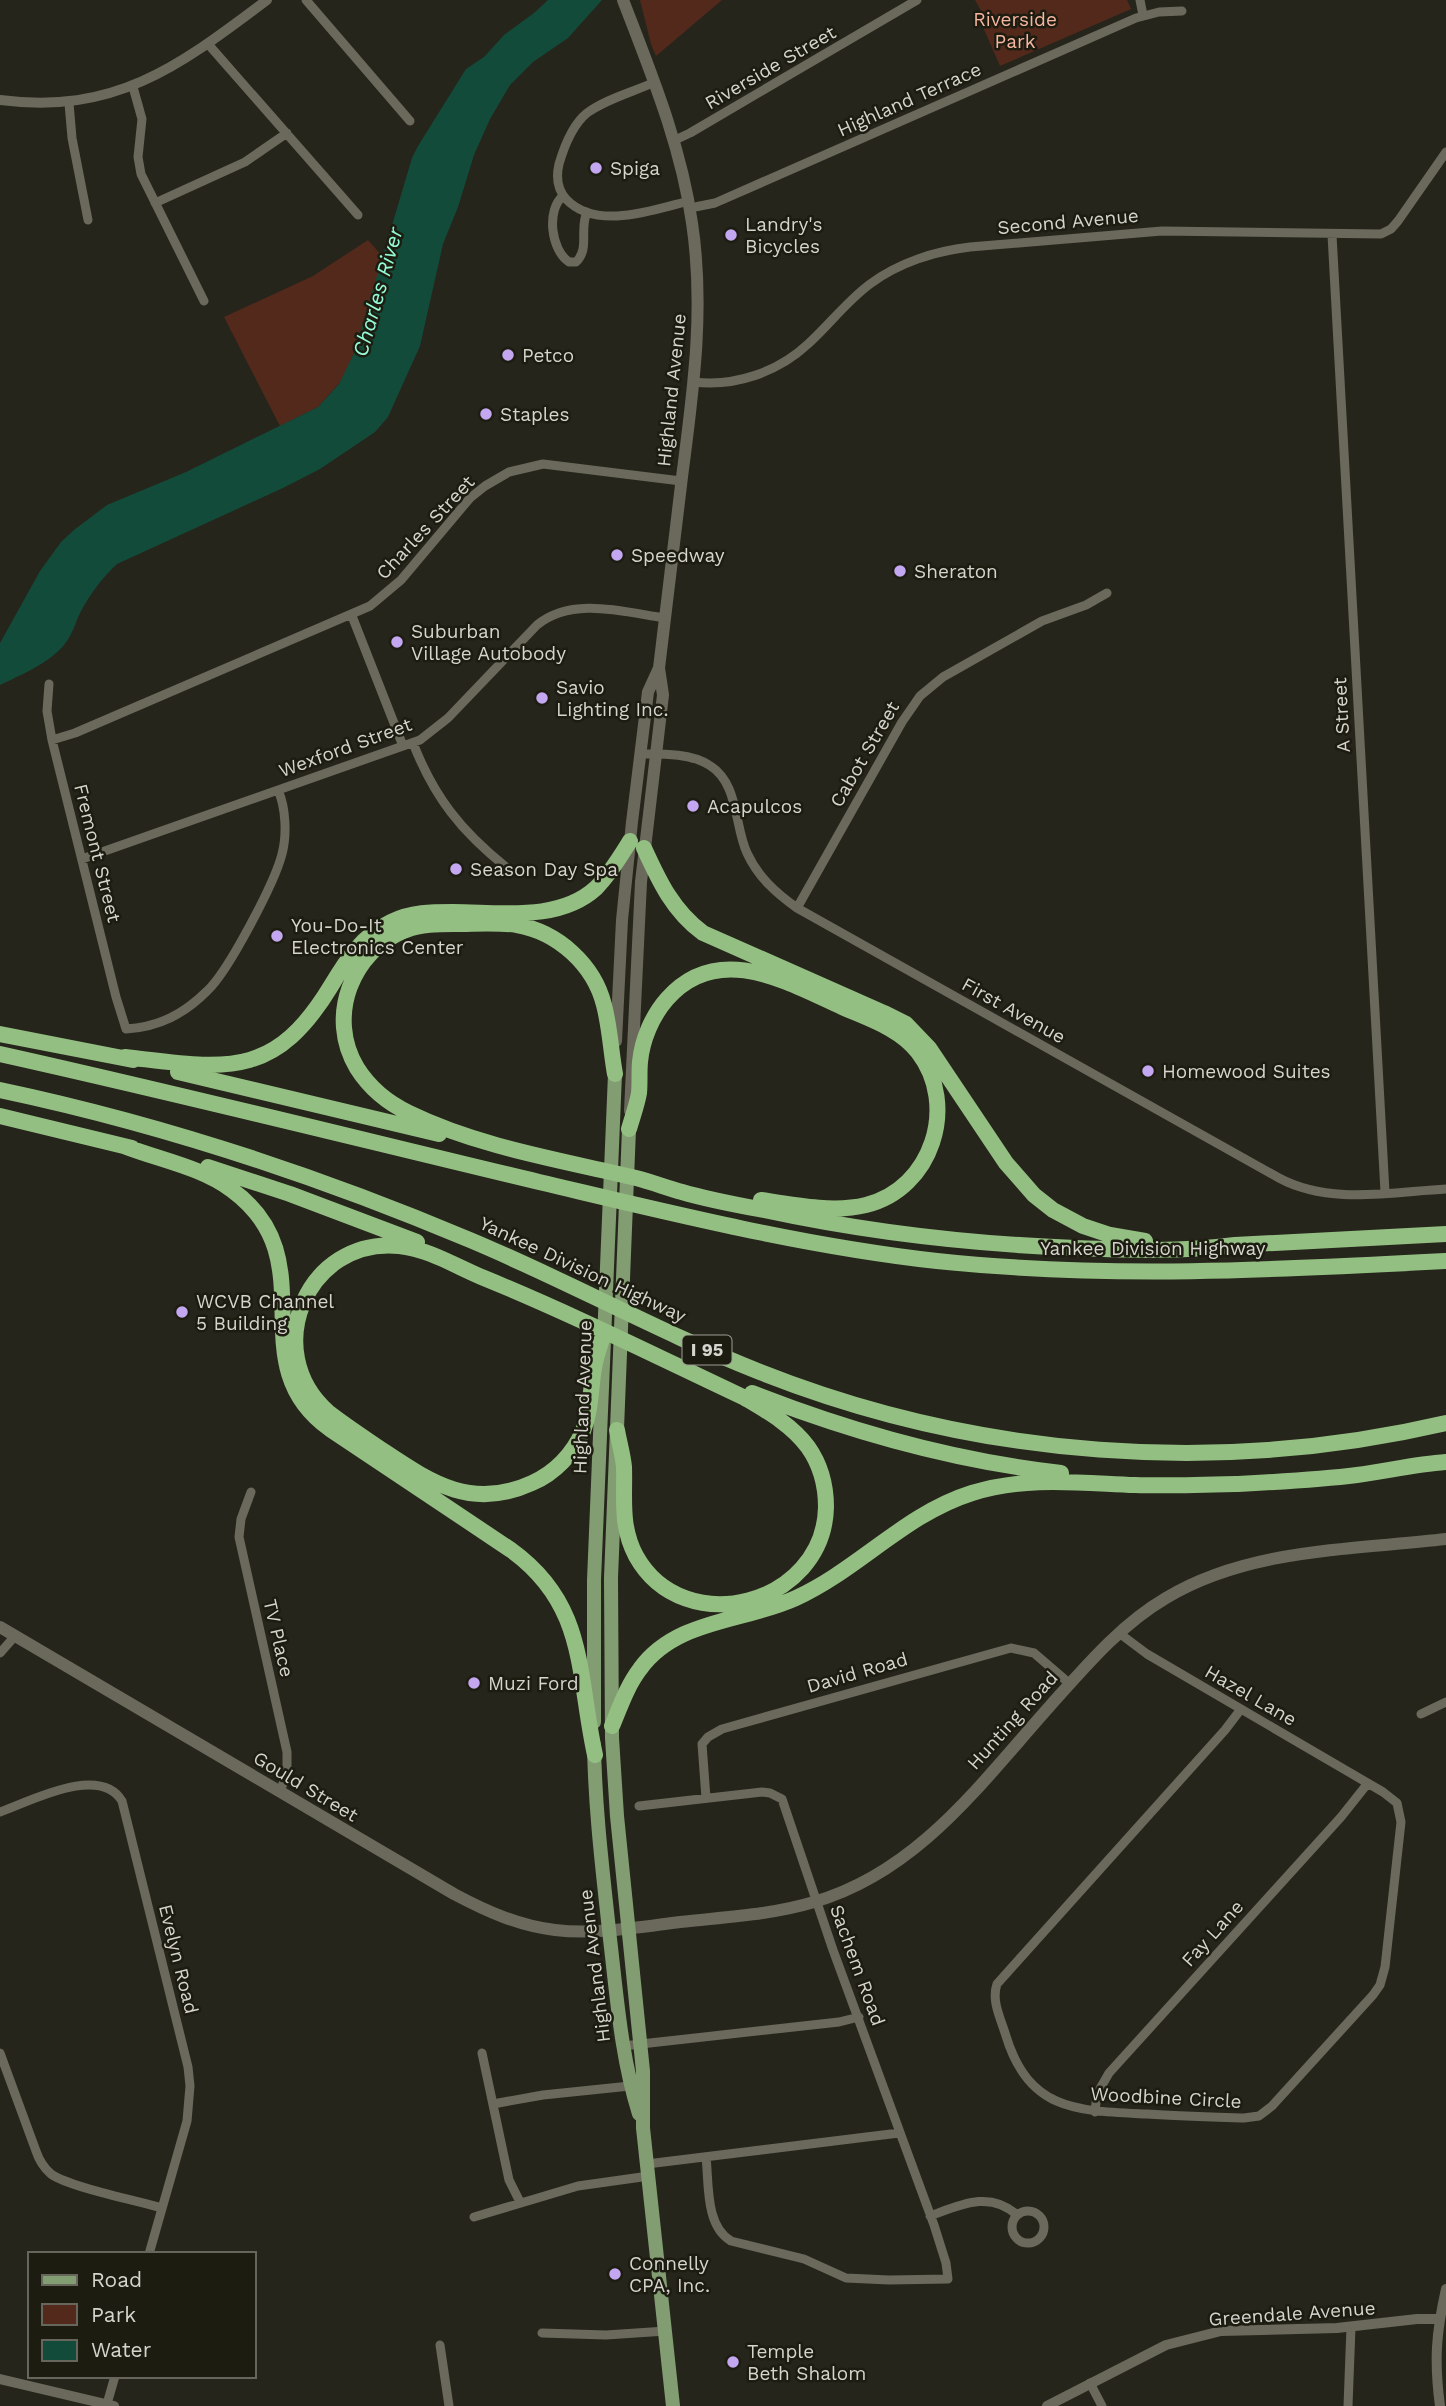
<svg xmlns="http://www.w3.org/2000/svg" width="1446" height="2406" font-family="'Work Sans',sans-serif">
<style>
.green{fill:#53291b}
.water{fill:#134b3a}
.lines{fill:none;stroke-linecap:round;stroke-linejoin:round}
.minor{stroke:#6a695c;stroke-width:9}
.tertiary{stroke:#6a695c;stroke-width:10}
.secondary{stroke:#6a695c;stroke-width:12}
.primary{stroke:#839d73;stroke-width:14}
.motorway{stroke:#94bf82;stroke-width:16}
.poi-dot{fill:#c4a7f1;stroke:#1d1c11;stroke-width:2.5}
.labels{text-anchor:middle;stroke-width:5;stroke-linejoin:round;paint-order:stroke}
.shield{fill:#1d1c11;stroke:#9e9d95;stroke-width:2}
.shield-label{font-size:18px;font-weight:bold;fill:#d5d4cd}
.park-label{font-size:19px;fill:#f7b6a0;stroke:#1d1c11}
.street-label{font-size:19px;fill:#d5d4cd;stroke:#1d1c11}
.poi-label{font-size:19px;fill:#d5d4cd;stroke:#1d1c11;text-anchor:start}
.water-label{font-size:21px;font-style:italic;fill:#94fbd7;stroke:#1d1c11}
</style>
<rect width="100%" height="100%" fill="#26251b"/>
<path class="green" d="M640,0h82l-66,56 -5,-12z
M975,0h152l4,9 -131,57 -17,-39 5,-4z
M368,240l15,17 -29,96 -11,26 -25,28 -38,19 -56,-109 89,-41z"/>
<path class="water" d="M548,0h54l-34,38 -35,24 -23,23 -20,34 -16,36 -16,52 -15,37 -23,102 -32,71 -13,15 -55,37 -37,19 -166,76c-15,14 -26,29 -36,47 -6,12 -8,23 -17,34 -15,18 -43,30 -64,40v-42l40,-72 21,-29 13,-12 33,-25 79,-33 132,-65 21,-23 15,-31 58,-195 6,-12 48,-77 18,-12 20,-22 30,-22z"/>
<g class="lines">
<path class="minor" d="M306,0l104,121
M1140,0l3,15
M208,44l150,171
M655,82c-22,10 -49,17 -68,31 -15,12 -23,34 -28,51 -3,13 -2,25 7,35 30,32 87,11 123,2
M133,87l9,32 -4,38 3,17 63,127
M69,103l3,35 16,82
M675,140l15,-7 227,-133
M563,196c-17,14 -12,54 6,66h7c14,-13 3,-33 11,-50
M155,203l90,-41 42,-29
M690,208l25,-5 421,-185 23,-6 23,-1
M1332,235l53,957
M694,382c41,5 84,-10 114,-38 21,-19 39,-43 62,-60 28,-21 65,-33 100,-37l192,-16 219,3 10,-5 7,-8 48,-69
M352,616l51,130
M49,684l-2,27 5,29 64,257 10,32c33,-2 58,-15 81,-38 21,-19 68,-109 75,-137 5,-19 4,-46 -4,-64
M52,740l23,-7 295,-127 31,-26 69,-82 15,-12 24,-14 34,-8 138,17
M413,743c21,54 48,88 93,124
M640,754c22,0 50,-1 69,11 30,18 25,60 38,88 11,24 29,40 50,55l482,270c50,27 112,14 167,11
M82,859l338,-119 28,-22 89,-93c35,-29 87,-13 128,-7
M797,908l105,-186 18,-26 23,-19 99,-56 44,-16 21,-12
M251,1492l-10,27 -2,18 48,215v20l-7,20
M1119,1633l28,21 236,138 14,11 4,19 -16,145 -5,18 -7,10 -101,111 -13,10 -15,2c-32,-1 -65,-2 -97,-4 -68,-3 -118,-2 -141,-78 -5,-17 -15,-35 -9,-52l228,-254 16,-21
M0,1653l15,-17
M1421,1714l25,-12
M706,1798l-4,-54 6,-7 14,-8 289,-81 23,5 36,31
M639,1806l123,-14 8,1 12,6 51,151 101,275 12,38 2,16 -59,1 -43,-2 -42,-19 -73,-18c-26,-15 -22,-58 -25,-84
M0,1812c31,-11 100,-48 122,-11l66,266 2,19 -3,35 -38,133
M623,2046l216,-24 20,-5
M0,2053l36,98c3,9 8,17 15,23 18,13 87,27 111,34
M482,2053l27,127 11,22
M493,2104l50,-9 87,-9
M1095,2112l2,-18 12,-21 232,-256 27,-34
M647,2164l252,-31
M1012 2227a16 16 0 1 1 32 0a16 16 0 1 1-32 0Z
M930,2216c30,-11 60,-26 87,-1
M474,2217l104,-31 71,-10
M542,2333l64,2 60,-4
M440,2345l9,61
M1090,2383l12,23
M107,2404l8,-28
M1348,2406l3,-79"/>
<path class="tertiary" d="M0,100c116,15 179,-34 267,-100
M0,2379l114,27
M1047,2406l119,-61 55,-14 116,-3 80,-9h22
M1440,2406c-6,-45 -4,-73 6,-117"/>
<path class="secondary" d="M623,0c28,73 58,145 69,223 13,86 1,169 -10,254 -8,64 -15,127 -23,191l4,27 -22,187 -11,229
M616,1041l6,-121 10,-98 16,-130 11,-24
M0,1627l454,267c32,17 65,32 101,36 40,5 85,-3 125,-8 44,-5 91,-7 134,-20 104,-30 167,-119 236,-196 35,-39 70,-81 116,-108 83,-50 186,-48 280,-59"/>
<path class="primary" d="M629,1129l-18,449 1,160 5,78 26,255v57l30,278
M594,1722v-142l21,-506
M594,1745c1,65 9,129 16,194 7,59 11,117 29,175"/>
<path class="motorway" d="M644,848c15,33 29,63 59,85l181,80 22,11 23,24 77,115 28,32 19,15 30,16 27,9 35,6
M0,1034l133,26
M0,1054c180,40 359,85 539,128 132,31 263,64 398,79 170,18 339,9 509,0
M125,1057c98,11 148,25 206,-71 16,-27 31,-50 60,-64 20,-10 41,-10 62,-10 47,0 106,10 143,-24 14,-14 24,-31 34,-47
M178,1072l261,62
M615,1074c-4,-22 -5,-46 -11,-69 -10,-40 -46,-73 -87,-80 -21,-3 -42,-1 -63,-1 -16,0 -33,0 -48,6 -54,20 -80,87 -49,138 12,19 31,35 52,45 70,34 151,47 227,65 16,4 31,10 46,14 27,8 55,13 82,18 102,22 206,34 311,38 53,2 107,4 160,-3l211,-11
M0,1090c161,34 318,86 470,150 98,41 191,93 290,132 217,86 459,104 686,51
M0,1116l132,32
M629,1129c3,-11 8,-24 10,-36 1,-10 0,-21 1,-31 2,-22 12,-46 27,-63 51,-58 120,-17 175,8 27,12 57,21 76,45 41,53 14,137 -52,153 -32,8 -73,0 -105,-5
M124,1146c36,14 77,21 108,44 97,71 5,173 98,239l181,121c76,55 66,123 84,205
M208,1167l82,27 127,48
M604,1332c-3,11 -7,21 -9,31 -5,23 -3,45 -12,68 -10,23 -28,42 -51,52 -59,27 -99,1 -147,-31 -19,-13 -39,-26 -57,-40 -69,-61 -21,-175 71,-166 30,3 58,21 85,32 88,36 174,79 261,120 22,13 47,27 63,49 12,17 18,39 18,60 -2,98 -142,135 -190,49 -16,-30 -11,-57 -12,-89 -1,-12 -5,-25 -7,-37
M752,1393c99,39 203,68 309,80
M612,1726c8,-19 15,-40 28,-57 36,-50 104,-47 156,-71 63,-29 109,-84 176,-105 54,-17 108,-10 163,-8 33,1 67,0 101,-1 40,-2 81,-4 121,-9 30,-4 59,-11 89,-13"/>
</g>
<g class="poi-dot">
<circle cx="596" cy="168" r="7"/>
<circle cx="731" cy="235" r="7"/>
<circle cx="508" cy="355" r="7"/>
<circle cx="486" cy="414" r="7"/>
<circle cx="617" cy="555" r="7"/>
<circle cx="900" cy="571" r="7"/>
<circle cx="397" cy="642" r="7"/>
<circle cx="542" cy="698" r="7"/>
<circle cx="693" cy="806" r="7"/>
<circle cx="456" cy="869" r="7"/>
<circle cx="277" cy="936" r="7"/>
<circle cx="1148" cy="1071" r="7"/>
<circle cx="182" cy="1312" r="7"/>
<circle cx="474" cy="1683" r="7"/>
<circle cx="615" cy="2274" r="7"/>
<circle cx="733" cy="2362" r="7"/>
</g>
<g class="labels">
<rect class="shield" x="682.5" y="1335.5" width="49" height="29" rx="5"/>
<g class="shield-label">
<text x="707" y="1356">I 95</text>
</g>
<g class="park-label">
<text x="1015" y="26">Riverside<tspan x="1015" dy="22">Park</tspan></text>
</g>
<g class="street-label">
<text transform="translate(770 67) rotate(-30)" y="7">Riverside Street</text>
<text transform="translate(909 99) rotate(-24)" y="7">Highland Terrace</text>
<text transform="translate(1068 221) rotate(-5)" y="7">Second Avenue</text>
<text transform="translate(671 390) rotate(-84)" y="7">Highland Avenue</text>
<text transform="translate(425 527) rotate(-47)" y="7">Charles Street</text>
<text transform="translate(1341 715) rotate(-93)" y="7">A Street</text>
<text transform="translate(345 747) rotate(-20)" y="7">Wexford Street</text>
<text transform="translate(864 754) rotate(-60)" y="7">Cabot Street</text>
<text transform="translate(98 853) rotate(76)" y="7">Fremont Street</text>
<text transform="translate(1014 1010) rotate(29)" y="7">First Avenue</text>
<text x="1153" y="1255">Yankee Division Highway</text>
<text transform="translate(583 1269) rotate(25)" y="7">Yankee Division Highway</text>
<text transform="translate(582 1397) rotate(-88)" y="7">Highland Avenue</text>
<text transform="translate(279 1638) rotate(77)" y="7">TV Place</text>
<text transform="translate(857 1672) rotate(-16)" y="7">David Road</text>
<text transform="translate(1251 1695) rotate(30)" y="7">Hazel Lane</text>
<text transform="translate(1012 1720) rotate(-48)" y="7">Hunting Road</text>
<text transform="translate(306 1786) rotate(31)" y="7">Gould Street</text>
<text transform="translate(1212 1933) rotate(-48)" y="7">Fay Lane</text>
<text transform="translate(179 1959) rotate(76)" y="7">Evelyn Road</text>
<text transform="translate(858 1965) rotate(70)" y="7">Sachem Road</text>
<text transform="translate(594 1966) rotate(-97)" y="7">Highland Avenue</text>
<text transform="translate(1166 2097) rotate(3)" y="7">Woodbine Circle</text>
<text transform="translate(1292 2313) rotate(-4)" y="7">Greendale Avenue</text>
</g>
<g class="poi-label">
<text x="610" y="175">Spiga</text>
<text x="745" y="231">Landry's<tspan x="745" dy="22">Bicycles</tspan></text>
<text x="522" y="362">Petco</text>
<text x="500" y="421">Staples</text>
<text x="631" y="562">Speedway</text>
<text x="914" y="578">Sheraton</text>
<text x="411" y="638">Suburban<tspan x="411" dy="22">Village Autobody</tspan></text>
<text x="556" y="694">Savio<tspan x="556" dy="22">Lighting Inc.</tspan></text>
<text x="707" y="813">Acapulcos</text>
<text x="470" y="876">Season Day Spa</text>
<text x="291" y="932">You-Do-It<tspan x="291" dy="22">Electronics Center</tspan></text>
<text x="1162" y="1078">Homewood Suites</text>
<text x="196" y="1308">WCVB Channel<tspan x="196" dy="22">5 Building</tspan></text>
<text x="488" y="1690">Muzi Ford</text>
<text x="629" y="2270">Connelly<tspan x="629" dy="22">CPA, Inc.</tspan></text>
<text x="747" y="2358">Temple<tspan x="747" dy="22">Beth Shalom</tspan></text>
</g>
<g class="water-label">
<text transform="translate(378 292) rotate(-74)" y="7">Charles River</text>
</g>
</g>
<rect x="28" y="2252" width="228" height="126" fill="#1d1c11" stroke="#67665c" stroke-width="2"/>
<rect x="42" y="2275" width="35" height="10" fill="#839d73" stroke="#67665c" stroke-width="2"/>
<text x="91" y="2287" font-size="21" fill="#d5d4cd">Road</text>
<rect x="42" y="2304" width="35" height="21" fill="#53291b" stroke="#67665c" stroke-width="2"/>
<text x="91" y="2322" font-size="21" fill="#d5d4cd">Park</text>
<rect x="42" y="2340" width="35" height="21" fill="#134b3a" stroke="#67665c" stroke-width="2"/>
<text x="91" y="2357" font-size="21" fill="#d5d4cd">Water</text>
</svg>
